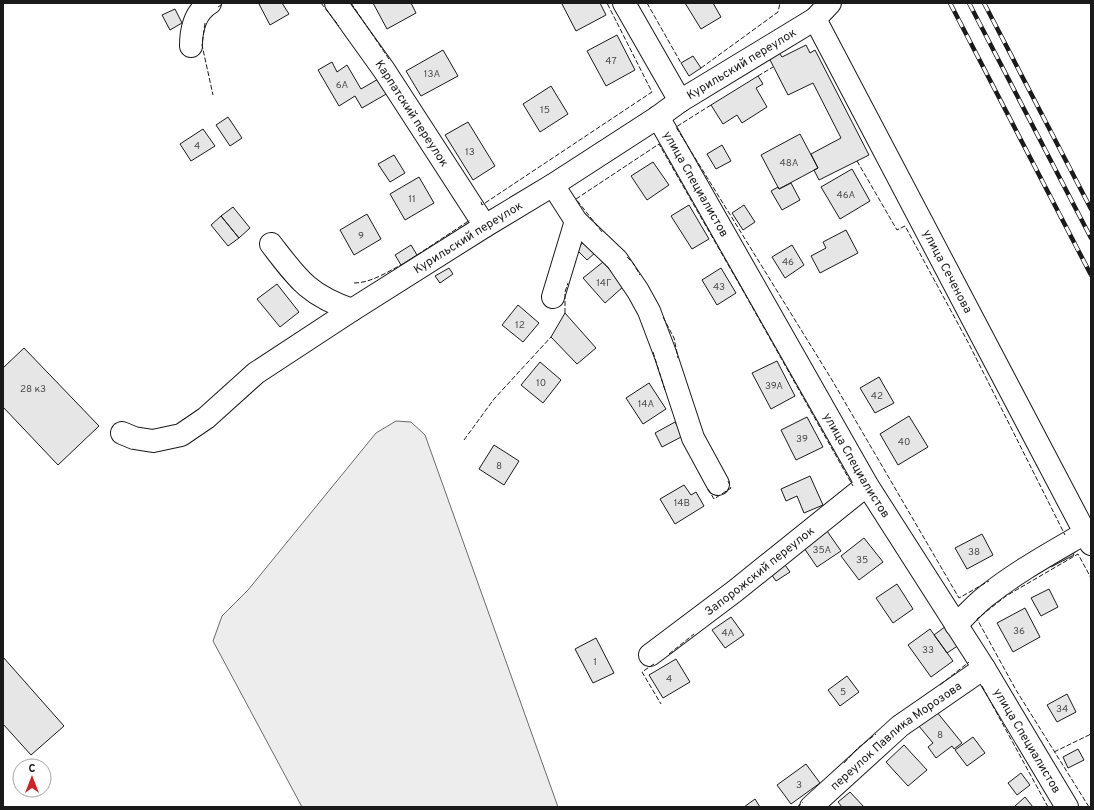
<svg xmlns="http://www.w3.org/2000/svg" width="1094" height="810" font-family="Overpass,sans-serif">
<style>
.built{fill:#ededed;stroke:#6a6a6a}
.building{fill:#e6e6e6;stroke:#1a1a1a}
.lines{fill:none;stroke-linecap:round;stroke-linejoin:round}
.minor-casing{stroke:#1a1a1a;stroke-width:24}
.minor{stroke:#fff;stroke-width:22}
.rail-casing{stroke:#1a1a1a;stroke-width:4.5}
.rail{stroke:#fff;stroke-width:3;stroke-dasharray:9;stroke-linecap:butt}
.fence{stroke:#1a1a1a;stroke-width:1;stroke-dasharray:5 2;stroke-linecap:butt}
.labels{text-anchor:middle;stroke-width:3;stroke-linejoin:round;paint-order:stroke}
.number-label{font-size:10px;fill:#4d4d4d}
.street-label{font-size:12px;fill:#1a1a1a;stroke:#fff}
</style>
<rect width="100%" height="100%" fill="#fff"/>
<path class="built" d="M396,421l15,1 14,13 133,372h-256l-89,-166 9,-25 26,-26 128,-157z"/>
<path class="building" d="M261,3h21l7,11 -19,11 -11,-21z
M373,3h38l5,10 -29,16z
M564,3h36l6,12 -30,16 -14,-27z
M685,3h28l8,14 -20,12z
M175,9l7,14 -12,7 -8,-15z
M617,35l18,35 -29,16 -19,-35z
M806,45l4,8 5,-3 54,105 -50,25 -5,-10 4,-2 -7,-14 30,-16 -28,-55 -25,12 -20,-39 10,-5 4,6z
M443,50l15,26 -37,20 -15,-25z
M693,56l8,12 -12,8 -8,-13z
M332,62l5,10 10,-7 14,24 19,-11 8,15 -26,15 -7,-12 -16,10 -21,-36z
M758,76l5,8 -7,4 11,19 -25,16 -5,-8 -14,9 -12,-19z
M551,86l17,28 -28,18 -17,-28z
M228,117l14,21 -12,8 -14,-21z
M468,122l27,44 -22,14 -28,-45z
M203,129l12,17 -24,15 -11,-17z
M800,134l18,34 -39,21 -18,-34z
M722,145l9,16 -15,8 -9,-15z
M394,155l11,18 -15,9 -12,-18z
M653,162l16,23 -22,15 -16,-24z
M852,169l18,32 -30,18 -19,-32z
M419,177l15,26 -29,17 -15,-26z
M791,183l9,17 -18,10 -11,-19 7,-4 1,2z
M689,205l20,34 -17,10 -21,-33z
M744,205l11,17 -12,8 -11,-17z
M233,207l17,21 -11,10 -18,-22z
M367,214l14,25 -27,16 -14,-25z
M221,216l18,22 -11,8 -17,-21z
M846,230l12,23 -38,20 -9,-17 15,-8 -3,-6z
M585,241l11,11 -9,8 -11,-11z
M411,245l6,10 -16,10 -6,-10z
M792,245l12,20 -19,13 -13,-21z
M603,262l21,24 -19,17 -22,-25z
M449,268l4,6 -13,9 -5,-7z
M721,268l15,25 -19,12 -15,-25z
M277,284l22,28 -19,15 -23,-28z
M518,305l21,18 -16,19 -21,-17z
M565,313l31,35 -19,16 -26,-27z
M24,348l75,78 -41,39 -55,-58v-39z
M777,361l18,35 -24,13 -19,-36z
M540,362l21,18 -18,23 -22,-18z
M879,377l15,26 -19,10 -15,-25z
M649,383l17,26 -23,15 -17,-26z
M909,416l19,31 -30,18 -18,-31z
M807,417l16,30 -27,13 -15,-30z
M675,422l8,14 -21,11 -7,-14z
M494,445l25,16 -15,24 -25,-16z
M810,476l13,29 -19,8 -7,-17 -11,5 -5,-12z
M684,485l7,10 5,-3 8,14 -29,18 -15,-25z
M827,531l14,20 -24,16 -13,-19z
M982,534l11,21 -26,14 -12,-21z
M864,538l19,24 -24,18 -18,-24z
M1070,548l4,7 -23,12 -4,-7z
M783,562l7,10 -14,9 -7,-10z
M897,584l16,25 -20,14 -17,-25z
M1049,589l9,18 -17,9 -10,-18z
M1025,608l15,29 -27,15 -16,-29z
M731,617l13,18 -19,13 -13,-18z
M946,626l13,19 -12,8 -13,-18z
M930,629l23,32 -22,16 -23,-32z
M596,638l18,35 -21,10 -18,-34z
M3,657l61,69 -33,29 -28,-31z
M676,659l14,23 -27,16 -14,-23z
M847,676l12,16 -19,14 -12,-16z
M1067,694l9,18 -19,10 -10,-17z
M936,711l26,32 -8,6 -2,-3 -16,12 -8,-11 5,-4 -15,-18z
M973,737l12,16 -18,13 -12,-16z
M904,745l23,25 -19,16 -22,-24z
M1078,749l6,11 -16,8 -5,-11z
M806,764l14,19 -29,21 -14,-19z
M1021,773l9,12 -13,10 -9,-12z
M850,792l14,15h-22l-4,-5z
M1025,797l8,10h-19z
M755,799l5,8h-16z"/>
<g class="lines">
<defs>
<g id="minor">
<path id="s1" d="M336,3l48,67 101,156"/>
<path d="M624,3l56,98"/>
<path id="s2" d="M830,3l-15,16 276,525"/>
<path d="M191,46c0,-17 4,-34 19,-43"/>
<path id="s3" d="M658,117l209,368 117,183 83,139"/>
<path d="M553,185l23,36 41,39 21,31 11,20 17,45 27,82 25,46"/>
<path d="M271,244c27,35 37,51 81,66"/>
<path d="M553,297l23,-76"/>
<path id="s4" d="M122,433l12,5 19,3 28,-6 25,-17 50,-45 96,-63 133,-84 68,-41 105,-68 22,-16 135,-82"/>
<path d="M956,625c10,-10 19,-20 29,-28 31,-25 66,-44 100,-64"/>
<path id="s5" d="M650,655l85,-64 132,-106"/>
<path id="s6" d="M811,807l89,-81 84,-58"/>
</g>
</defs>
<use href="#minor" class="minor-casing"/>
<use href="#minor" class="minor"/>
<defs>
<path id="rail" d="M950,3l141,272
M969,3l122,235
M984,3l107,206"/>
</defs>
<use href="#rail" class="rail-casing"/>
<use href="#rail" class="rail"/>
<path class="fence" d="M321,3l18,23
M351,3l38,56
M647,3l34,60
M218,7l6,-4
M205,23l-3,22 11,50
M701,68l77,-56 2,-9
M758,76l15,-9
M711,105l-35,22 156,253 127,218 30,-17
M857,161l40,69 8,-4 64,118 96,191
M481,202l1,3 170,-113 -45,-89
M602,232l-26,-33 83,-55 91,159 103,183
M417,255l53,-35
M627,257l6,6 7,12
M354,283c17,0 33,-11 47,-18
M565,313v-21l3,-9
M663,317l11,21 4,20
M653,352l12,38
M464,440l30,-41 57,-62
M708,489l6,10 17,-11 -3,-7
M669,654l25,-20
M654,664l-12,8 19,32
M940,685l29,-23
M982,686l66,121
M1054,752l37,-18
M844,763l14,-15 18,-14
M797,807l6,-5
M1089,807l-73,-117 -39,-71 29,-23 72,-42 13,24"/>
</g>
<g class="labels">
<g class="number-label">
<text x="611" y="64">47</text>
<text x="432" y="77">13А</text>
<text x="342" y="88">6А</text>
<text x="545" y="113">15</text>
<text x="197" y="149">4</text>
<text x="470" y="155">13</text>
<text x="789" y="166">48А</text>
<text x="846" y="198">46А</text>
<text x="412" y="202">11</text>
<text x="361" y="239">9</text>
<text x="788" y="265">46</text>
<text x="604" y="286">14Г</text>
<text x="719" y="290">43</text>
<text x="520" y="328">12</text>
<text x="541" y="386">10</text>
<text x="774" y="389">39А</text>
<text x="33" y="392">28 к3</text>
<text x="877" y="399">42</text>
<text x="646" y="407">14А</text>
<text x="802" y="442">39</text>
<text x="904" y="445">40</text>
<text x="499" y="469">8</text>
<text x="682" y="506">14В</text>
<text x="822" y="553">35А</text>
<text x="974" y="555">38</text>
<text x="862" y="563">35</text>
<text x="1019" y="634">36</text>
<text x="728" y="636">4А</text>
<text x="928" y="653">33</text>
<text x="595" y="665">1</text>
<text x="669" y="682">4</text>
<text x="843" y="695">5</text>
<text x="1062" y="712">34</text>
<text x="940" y="738">8</text>
<text x="799" y="788">3</text>
</g>
<g class="street-label">
<text dy="4" stroke="none"><textPath href="#s4" startOffset="734">Курильский переулок</textPath></text>
<text dy="4" stroke="none"><textPath href="#s1" startOffset="134">Карпатский переулок</textPath></text>
<text dy="4" stroke="none"><textPath href="#s3" startOffset="77">улица Специалистов</textPath></text>
<text dy="4" stroke="none"><textPath href="#s4" startOffset="410">Курильский переулок</textPath></text>
<text dy="4" stroke="none"><textPath href="#s2" startOffset="307">улица Сеченова</textPath></text>
<text dy="4" stroke="none"><textPath href="#s3" startOffset="401">улица Специалистов</textPath></text>
<text dy="4" stroke="none"><textPath href="#s5" startOffset="138">Запорожский переулок</textPath></text>
<text dy="4" stroke="none"><textPath href="#s6" startOffset="111">переулок Павлика Морозова</textPath></text>
<text dy="4" stroke="none"><textPath href="#s3" startOffset="725">улица Специалистов</textPath></text>
</g>
</g>
<rect width="1094" height="810" fill="none" stroke="#1a1a1a" stroke-width="8"/>
<g transform="translate(32 778)"><circle r="19" fill="#ffffff" stroke="#a3a3a3"/>
<path d="M0-3L7 15L0 10L-7 15Z" fill="#c62828"/>
<text y="-6" font-size="11" font-weight="bold" text-anchor="middle" fill="#1a1a1a">С</text>
</g>
</svg>
